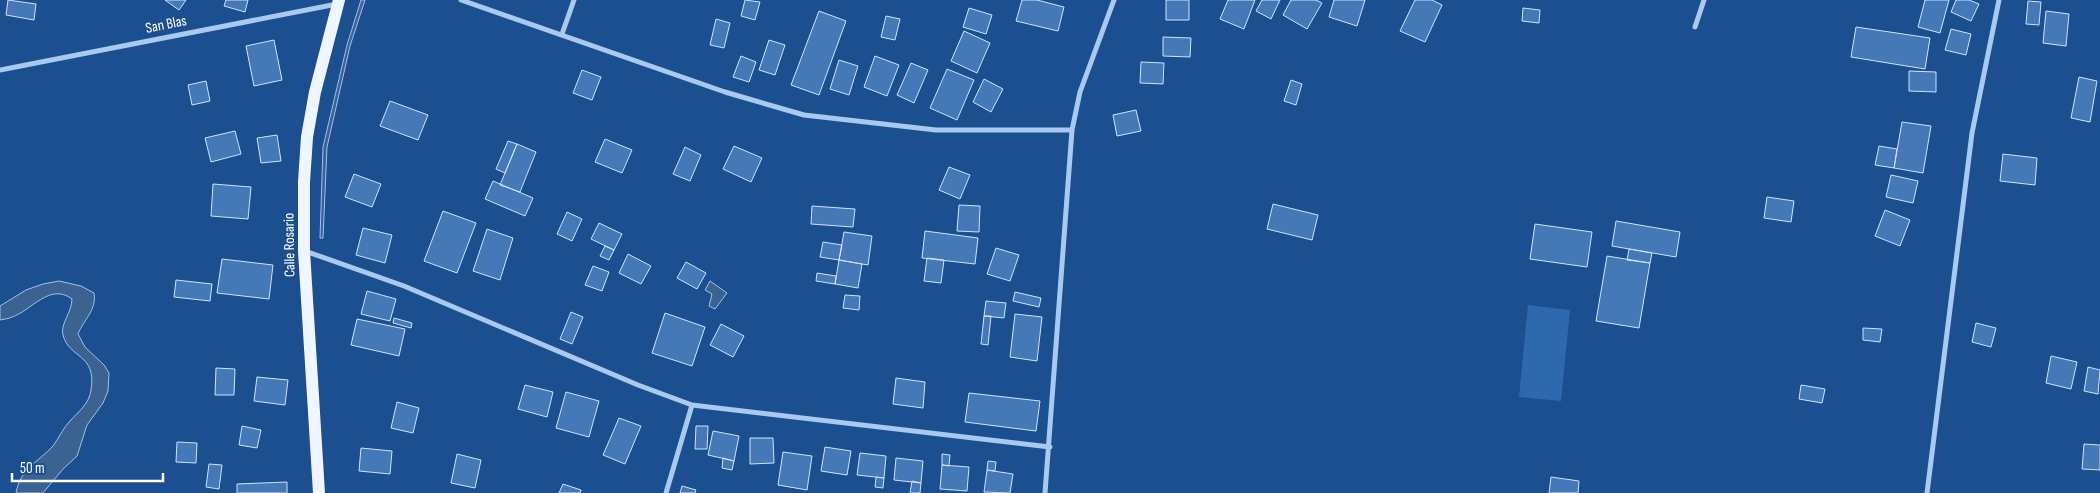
<svg xmlns="http://www.w3.org/2000/svg" width="2100" height="493" font-family="'Sofia Sans Condensed',sans-serif">
<style>
.green{fill:#2e69ad}
.water{fill:#3c6290;stroke:#9cc4f0}
.building{fill:#4478b7;stroke:#cfe3fa}
.lines{fill:none;stroke-linecap:round;stroke-linejoin:round}
.minor{stroke:#a9c9ee;stroke-width:5}
.primary{stroke:#f0f6ff;stroke-width:12}
.labels{text-anchor:middle;stroke-width:4;stroke-linejoin:round;paint-order:stroke}
.street-label{font-size:15px;fill:#fff;stroke:#1b4f8f}
</style>
<rect width="100%" height="100%" fill="#1b4f8f"/>
<path class="green" d="M1528,305l42,5 -9,91 -42,-4z"/>
<path class="water" d="M361,0h4l-15,46 -23,101 -4,91h-3l3,-91 24,-102z
M59,281l22,5 13,7c3,17 -10,26 -16,41l7,13 19,18 5,8 -1,18 -5,12 -16,22 -10,31 -14,13 -20,24h-27c4,-24 22,-31 37,-47 6,-8 10,-18 17,-25 9,-10 19,-17 21,-31 6,-37 -22,-31 -28,-55 -3,-11 9,-23 9,-36 -22,-17 -41,12 -60,18 -4,2 -8,2 -12,3v-14l26,-16 17,-6z
M710,281l17,12 -12,16 -6,-3 3,-12 -7,-4z"/>
<path class="building" d="M8,0l28,4 -2,16 -28,-5z
M165,0h21l-7,10z
M226,0h22l-3,12 -21,-6z
M745,0l15,2 -5,18 -14,-4z
M1022,0h15l27,7 -6,24 -42,-10z
M1166,0h23v20h-23z
M1228,0h27l-11,29 -24,-10z
M1262,0h18l-9,19 -15,-8z
M1291,0h25l6,3 -15,26 -24,-14z
M1334,0h31l-8,26 -28,-9z
M1415,0h17l10,5 -17,37 -25,-11z
M1925,0h24l-9,33 -22,-6z
M1956,0h13l10,4 -8,17 -20,-9z
M2028,1l13,1 -2,23 -13,-1z
M969,8l23,7 -6,19 -23,-7z
M1523,8l17,2 -1,13 -17,-2z
M819,11l27,10 -27,74 -28,-10z
M2046,11l23,3 -3,32 -23,-3z
M886,16l14,3 -5,21 -14,-3z
M716,19l14,4 -6,25 -14,-3z
M1856,27l74,11 -5,31 -74,-12z
M1951,29l20,5 -5,21 -21,-5z
M964,31l26,12 -13,30 -26,-12z
M1163,37l28,1 -1,19 -27,-1z
M274,40l8,40 -28,6 -8,-40z
M769,40l16,5 -10,30 -16,-5z
M741,56l15,6 -7,20 -16,-5z
M875,56l24,9 -12,31 -23,-9z
M839,60l19,6 -9,29 -19,-6z
M1141,62l23,1 -1,21 -23,-1z
M911,63l17,7 -14,33 -17,-8z
M947,69l27,11 -17,40 -27,-12z
M582,70l19,7 -9,23 -19,-7z
M1909,71l27,1v20l-27,-1z
M2079,77l18,4 -7,41 -19,-4z
M984,79l19,10 -12,23 -18,-10z
M1291,80l11,4 -6,21 -12,-4z
M206,81l4,20 -18,4 -4,-20z
M390,101l38,14 -10,25 -38,-14z
M1136,110l5,21 -24,5 -4,-21z
M1902,122l29,4 -8,47 -29,-5z
M235,131l6,23 -30,8 -6,-24z
M277,135l4,26 -20,2 -4,-25z
M605,139l27,11 -10,23 -27,-11z
M508,141l9,3 -12,29 -9,-4z
M517,144l19,8 -16,40 -20,-7z
M734,146l28,12 -11,24 -28,-13z
M1879,146l18,3 -3,19 -19,-3z
M685,147l16,8 -11,26 -17,-7z
M2003,154l34,4 -2,27 -35,-4z
M949,167l21,8 -10,24 -21,-9z
M354,174l27,10 -9,23 -27,-10z
M1891,175l27,6 -5,22 -27,-6z
M493,181l40,17 -8,18 -40,-17z
M213,184l38,3 -3,32 -37,-3z
M1767,197l27,4 -3,21 -27,-4z
M1273,204l45,11 -6,25 -45,-11z
M959,205l21,1 -1,26 -22,-1z
M812,206l43,3 -2,18 -42,-3z
M1885,210l25,10 -10,26 -25,-10z
M443,211l33,12 -19,50 -33,-12z
M567,212l15,7 -10,22 -15,-7z
M1616,221l64,11 -4,25 -64,-11z
M599,223l23,11 -8,16 -23,-11z
M1535,224l57,8 -5,35 -57,-8z
M363,228l29,7 -7,28 -29,-8z
M487,229l26,9 -13,42 -27,-9z
M925,231l53,7 -3,26 -53,-6z
M844,232l28,4 -4,29 -29,-5z
M823,242l19,3 -3,15 -19,-3z
M605,246l9,4 -5,10 -9,-4z
M996,248l23,7 -9,26 -23,-7z
M1629,249l23,4 -2,10 -23,-3z
M628,254l23,12 -10,18 -22,-11z
M1607,256l43,7 -11,65 -43,-7z
M927,258l17,2 -3,23 -17,-2z
M222,259l51,6 -4,34 -52,-6z
M839,260l23,4 -4,24 -23,-4z
M686,262l20,11 -9,16 -20,-11z
M593,266l16,6 -7,19 -17,-6z
M817,273l19,3 -1,8 -19,-3z
M176,280l36,4 -2,17 -36,-4z
M367,291l29,8 -6,22 -29,-7z
M1015,292l26,6 -2,9 -26,-6z
M845,295l15,1 -1,14 -16,-2z
M986,301l20,2 -2,15 -20,-2z
M571,312l12,5 -11,27 -12,-5z
M665,313l40,14 -13,39 -40,-13z
M1015,314l27,3 -5,44 -27,-4z
M984,316h7l-3,29 -7,-1z
M394,318l18,5 -1,5 -18,-5z
M357,319l48,10 -6,27 -48,-11z
M1976,323l20,5 -5,19 -19,-5z
M721,324l23,12 -11,21 -23,-12z
M1863,328l19,1 -2,13 -17,-2z
M2051,356l26,6 -6,27 -25,-6z
M2088,367l12,3 -2,24 -14,-3z
M216,368l19,1 -1,26h-19z
M257,377l31,3 -3,25 -31,-4z
M896,378l29,4 -2,26 -30,-4z
M525,385l28,7 -6,25 -29,-8z
M1801,385l24,4 -3,14 -23,-4z
M566,392l33,9 -10,36 -33,-9z
M969,393l71,8 -4,30 -71,-9z
M397,402l22,6 -6,25 -22,-5z
M619,418l22,8 -16,38 -22,-9z
M242,426l19,4 -4,18 -18,-3z
M696,426h12l-1,23h-12z
M713,431l26,5 -5,25 -26,-6z
M750,438h23l1,25 -24,1z
M177,442l20,1 -1,20 -20,-1z
M2084,444l16,1v25l-18,-1z
M825,447l26,4 -4,24 -26,-4z
M361,448l31,3 -2,23 -31,-3z
M783,452l29,4 -5,34 -29,-5z
M860,453l26,3 -2,22 -27,-3z
M457,454l24,6 -6,28 -24,-5z
M942,454l8,1 -1,11 -7,-1z
M723,458l11,3 -2,9 -10,-2z
M896,458l27,3 -2,22 -27,-3z
M988,461l8,1 -1,9 -8,-1z
M209,464l13,1 -3,24 -13,-2z
M942,465l27,2 -2,24 -27,-2z
M987,470l26,4 -3,19 -26,-1z
M876,477l8,1 -1,10 -8,-1z
M1551,477l28,4 -1,12h-29z
M912,481l9,2 -1,10h-10z
M287,482v11h-50v-9z
M563,484l18,6 -1,3h-21z
M682,486l14,4 -1,3h-15z"/>
<g class="lines">
<path class="minor" d="M461,0l264,92 79,23 132,15h136
M1695,27l9,-27
M562,34l12,-34
M0,70l337,-66
M305,251l99,35 234,99 54,20 358,42
M666,493l26,-88
M1045,493l27,-363 8,-38 34,-92
M1927,493l45,-360 27,-133"/>
<path class="primary" d="M319,493l-15,-242v-69l3,-45 8,-45 24,-92"/>
</g>
<g class="labels">
<g class="street-label">
<text transform="translate(166 24) rotate(-11)" y="5">San Blas</text>
<text transform="translate(289 245) rotate(-91)" y="5">Calle Rosario</text>
</g>
</g>
<path d="M12 473v8h151v-8" fill="none" stroke="#ffffff" stroke-width="2.5"/>
<text x="20" y="473" font-size="15" fill="#ffffff" stroke="#1b4f8f" stroke-width="4" paint-order="stroke">50 m</text>
</svg>
